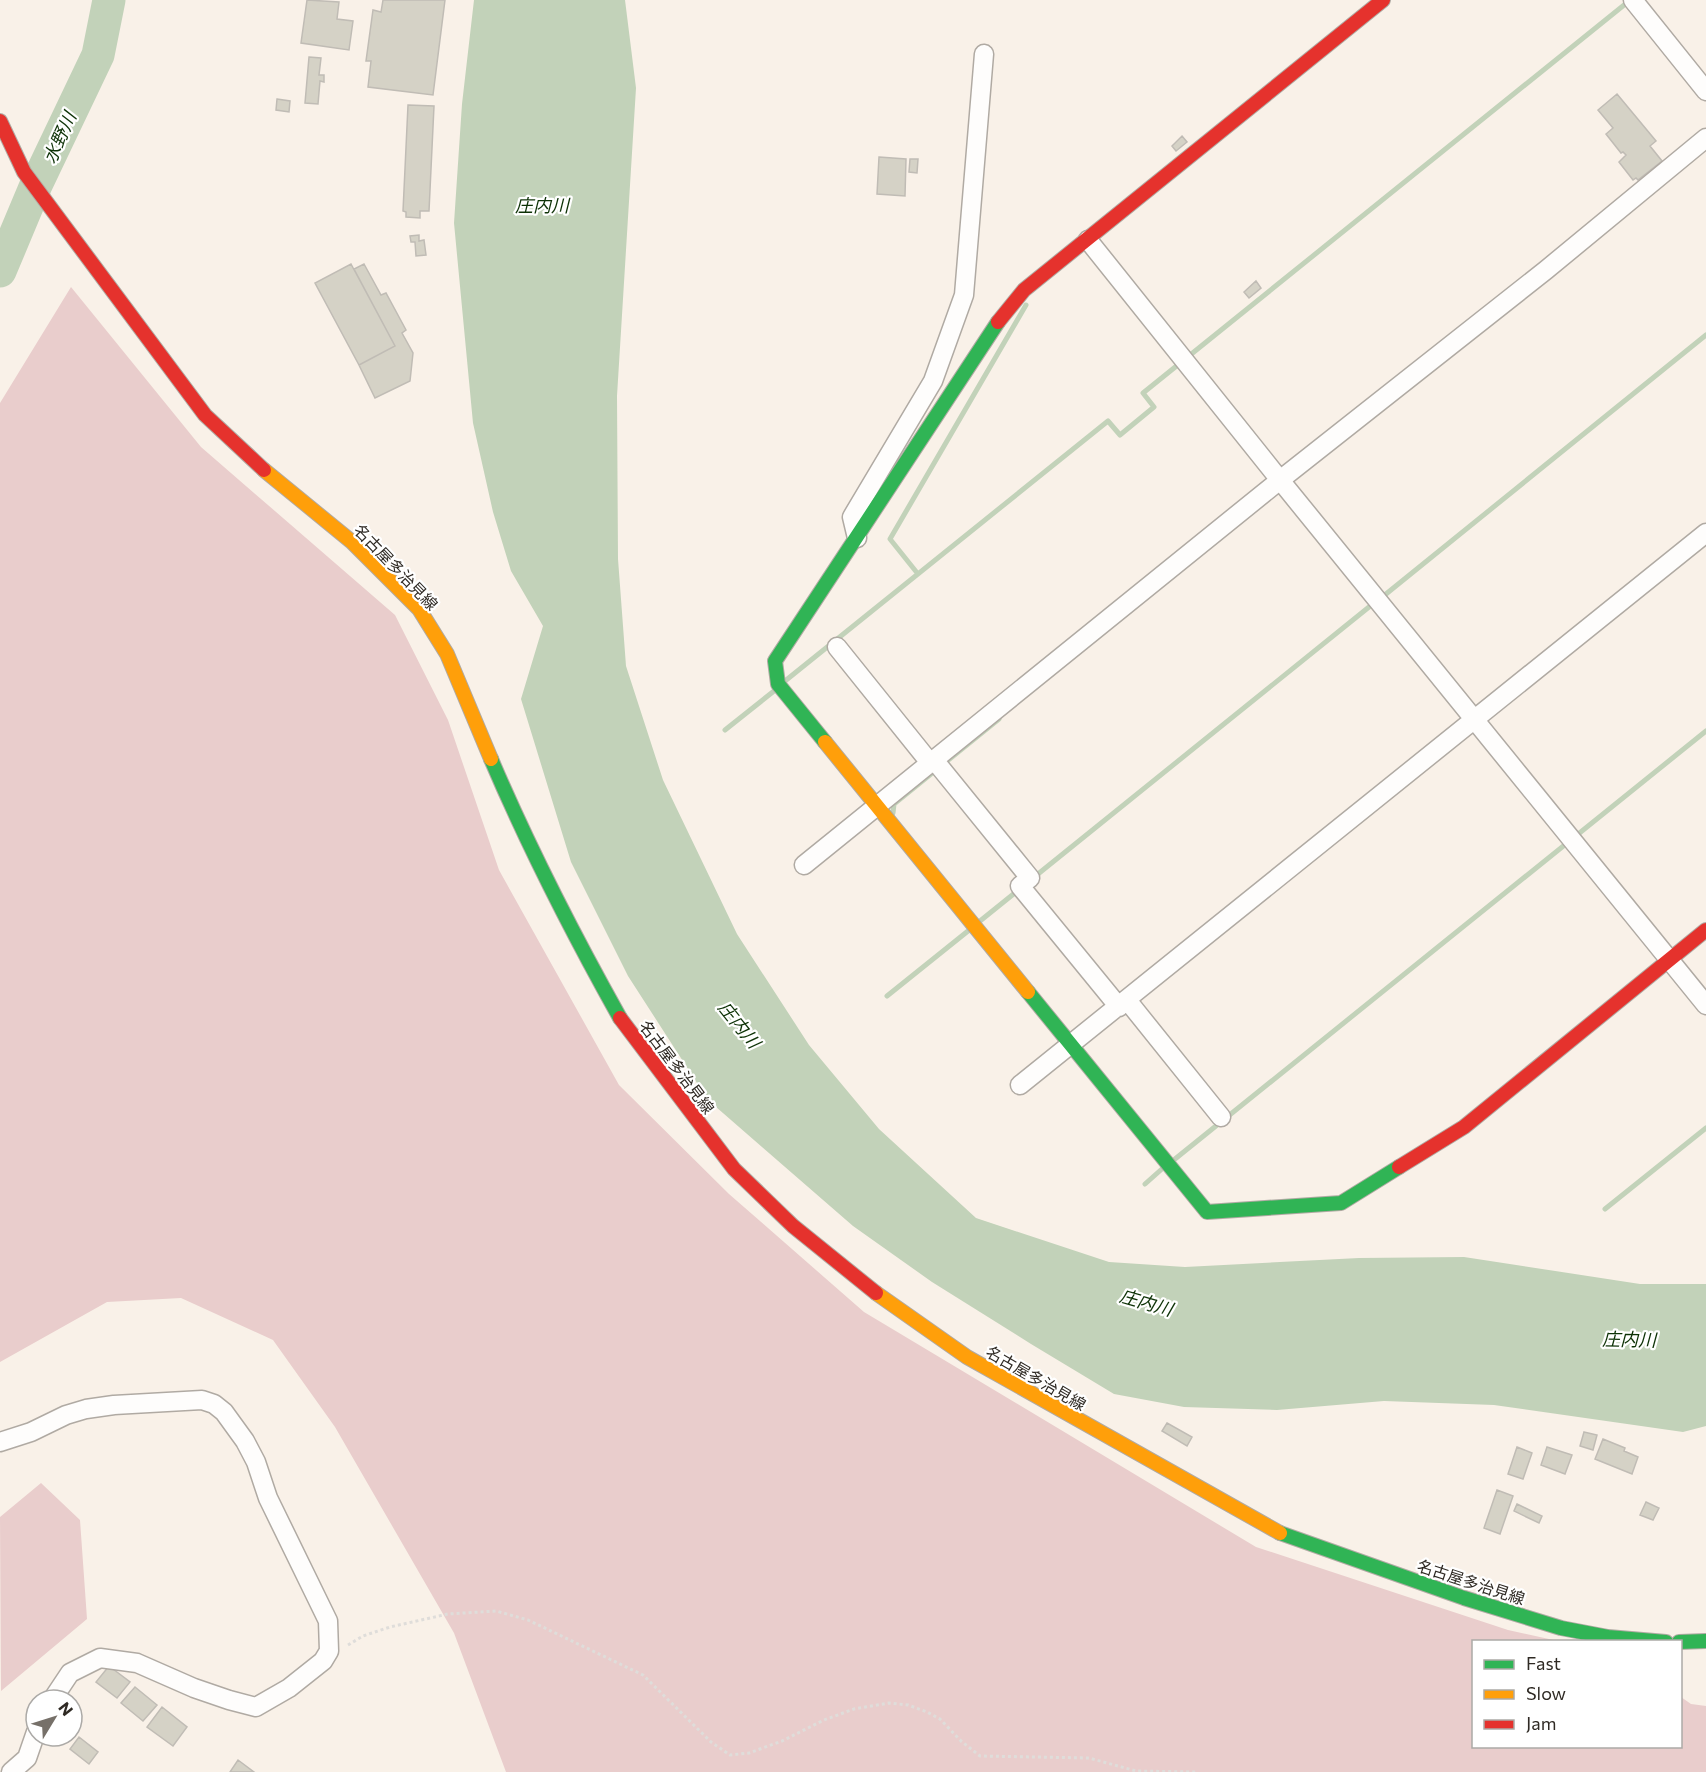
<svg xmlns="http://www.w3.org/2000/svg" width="1706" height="1772" font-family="Commissioner,'Noto Sans JP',sans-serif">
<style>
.forest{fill:#e9cdcc}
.water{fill:#c2d2b9}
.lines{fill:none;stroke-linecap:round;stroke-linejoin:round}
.stream{stroke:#c2d2b9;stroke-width:5}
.river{stroke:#c2d2b9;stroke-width:33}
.building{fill:#d5d2c6;stroke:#c0bcb5;stroke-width:1.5}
.street-casing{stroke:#b0aaa3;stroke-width:21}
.fast-casing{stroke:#b0aaa3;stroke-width:16}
.slow-casing{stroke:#b0aaa3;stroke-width:16}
.jam-casing{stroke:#b0aaa3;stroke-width:16}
.path{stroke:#dfddda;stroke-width:3;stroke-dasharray:3 3;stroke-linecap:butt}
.street{stroke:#fefdfc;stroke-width:18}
.fast{stroke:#30b455;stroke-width:14}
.slow{stroke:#ff9f0a;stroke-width:14}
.jam{stroke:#e5322d;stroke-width:14}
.labels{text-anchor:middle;stroke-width:4.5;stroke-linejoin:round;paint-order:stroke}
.street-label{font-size:16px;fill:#2f2a24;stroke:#fff}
.water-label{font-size:18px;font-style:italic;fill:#0d3206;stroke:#fff}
</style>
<rect width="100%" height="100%" fill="#f9f1e8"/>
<path class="forest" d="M71,287l130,160 194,168 53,105 51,150 120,215 110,109 135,118 392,235 252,83 50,11 -84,1v104h206l1,-49 10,7 15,2v66h-1200l-52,-139 -119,-206 -62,-87 -92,-42 -74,4 -107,60v-959z
M41,1483l39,37 7,99 -86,72 -1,-174z"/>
<path class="water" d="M474,0h151l11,88 -19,308 1,163 8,107 37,114 74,154 72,111 70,84 97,89 133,44 76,5 174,-9 105,-1 176,27h66v142l-23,6 -189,-27 -110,-4 -107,9 -93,-3 -70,-13 -83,-50 -99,-62 -79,-56 -145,-126 -80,-124 -57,-114 -50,-163 22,-73 -32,-55 -18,-59 -20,-89 -19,-200 8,-119z"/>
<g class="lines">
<path class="stream" d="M918,574l-28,-35 136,-234
M1386,594l320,-259
M785,681l323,-260 12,14 34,-28 -11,-14 486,-392
M725,730l49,-39
M893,813l1,-9 105,-85
M1038,874l331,-267
M980,921l36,-29
M887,996l81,-65
M1175,1159l531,-428
M1145,1184l18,-16
M1605,1209l101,-81"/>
<path class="river" d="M0,271l36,-86 62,-130 11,-55"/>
</g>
<path class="building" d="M307,0l32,2 -2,17 16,2 -4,29 -48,-7z
M383,0h62l-12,95 -65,-8 3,-26h-5l7,-51 8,2z
M309,57l12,1 -2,17h5v7l-4,-1 -2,23 -13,-1z
M1617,94l39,47 -6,5 12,15 -24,19 -2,-2 -3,2 -14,-18 7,-7 -3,-3 -2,1 -15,-19 7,-6 -15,-18z
M277,99l13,2 -1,11 -13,-2z
M408,105l26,1 -5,105h-9v7l-14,-1v-5l-3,-1z
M1182,136l5,6 -11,9 -4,-5z
M879,157l27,2 -1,37 -28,-2z
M910,159h8l-1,14 -8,-1z
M419,235v6l5,-1 2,15 -10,1 -1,-14h-4l-1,-6z
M351,264l44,82 -36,19 -44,-82z
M364,264l17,31 5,-2 20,37 -4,3 11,20 -3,28 -35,17 -16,-33 36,-19 -41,-77z
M1256,281l5,7 -12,10 -5,-6z
M1167,1423l25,14 -5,9 -25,-15z
M1584,1432l13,3 -4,15 -13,-4z
M1603,1439l22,9 -1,3 14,6 -6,17 -37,-15z
M1517,1447l15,6 -9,26 -15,-5z
M1547,1447l25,8 -7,19 -24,-9z
M1497,1490l16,6 -13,38 -16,-6z
M1646,1502l13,6 -6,12 -13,-5z
M1517,1504l25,12 -3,7 -25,-12z
M109,1666l21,16 -13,16 -21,-16z
M135,1687l22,18 -14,16 -22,-18z
M162,1707l25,20 -14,19 -26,-19z
M79,1737l19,15 -9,12 -19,-15z
M238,1760l16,12h-24z"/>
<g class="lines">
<defs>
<path id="street" d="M1633,0l73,91
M1088,240l192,240 426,525
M857,538l-5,-21 81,-136 31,-86 20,-241
M837,647l94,117
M935,761l95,117 -10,8 99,121
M804,865l476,-385 266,-210 160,-132
M1127,1000l94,117
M1020,1085l686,-552
M0,1442l31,-10 35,-17 20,-6 28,-4 88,-5 12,4 10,8 21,29 11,21 12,36 60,123 1,30 -6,10 -34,27 -33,19 -27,-7 -35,-12 -57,-25 -37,-5 -30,15 -18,27
M11,1772l16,-14 9,-26"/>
<path id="fast" d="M825,742l-47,-58 -3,-23 223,-339
M491,759c38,89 82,175 129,259
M1028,992l179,220 134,-9 58,-36
M1280,1533l184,65 97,30 47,9 58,5
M1679,1642l27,-1"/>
<path id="slow" d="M264,470l88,72 67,67 28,45 44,105
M825,742l203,250
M876,1293l91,64 313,176"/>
<path id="jam" d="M0,121l24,51 181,243 59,55
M998,322l26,-32 359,-290
M620,1018l114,151 59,57 83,67
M1399,1167l65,-40 242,-197"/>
</defs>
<use href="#street" class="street-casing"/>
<use href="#fast" class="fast-casing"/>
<use href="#slow" class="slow-casing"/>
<use href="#jam" class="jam-casing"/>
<path class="path" d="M348,1645l15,-9 27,-9 58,-13 48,-3 32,9 115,55 68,67 19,13 19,-2 33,-12 42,-21 30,-11 35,-6 19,2 19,7 13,7 21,22 19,15 109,2 47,13 60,1"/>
<use href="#street" class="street"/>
<use href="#fast" class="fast"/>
<use href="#slow" class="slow"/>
<use href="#jam" class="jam"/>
</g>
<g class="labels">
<g class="street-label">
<text transform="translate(396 567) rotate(46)" y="6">名古屋多治見線</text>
<text transform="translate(677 1067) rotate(53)" y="6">名古屋多治見線</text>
<text transform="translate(1036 1378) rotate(30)" y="6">名古屋多治見線</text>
<text transform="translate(1471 1582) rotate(18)" y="6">名古屋多治見線</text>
</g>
<g class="water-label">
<text transform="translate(60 138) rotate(-66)" y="6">水野川</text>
<text x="542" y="212">庄内川</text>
<text transform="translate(739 1025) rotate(51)" y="6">庄内川</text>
<text transform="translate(1146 1303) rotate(16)" y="6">庄内川</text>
<text transform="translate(1629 1340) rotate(1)" y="6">庄内川</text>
</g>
</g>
<rect x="1472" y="1640" width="210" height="108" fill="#ffffff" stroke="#acaaa7" stroke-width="1.5"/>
<rect x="1484" y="1660" width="30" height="9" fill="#30b455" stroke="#acaaa7" stroke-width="1.5"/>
<text x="1526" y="1670" font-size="18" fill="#2f2a24">Fast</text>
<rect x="1484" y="1690" width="30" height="9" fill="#ff9f0a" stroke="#acaaa7" stroke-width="1.5"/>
<text x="1526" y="1700" font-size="18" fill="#2f2a24">Slow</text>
<rect x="1484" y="1720" width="30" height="9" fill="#e5322d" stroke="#acaaa7" stroke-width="1.5"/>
<text x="1526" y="1730" font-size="18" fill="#2f2a24">Jam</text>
<g transform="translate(54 1718) rotate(52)"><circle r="28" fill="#ffffff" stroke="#acaaa7" stroke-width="1.5"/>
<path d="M0-4.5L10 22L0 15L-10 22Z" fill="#767069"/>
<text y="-9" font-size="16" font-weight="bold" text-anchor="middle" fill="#2f2a24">N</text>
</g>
</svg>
